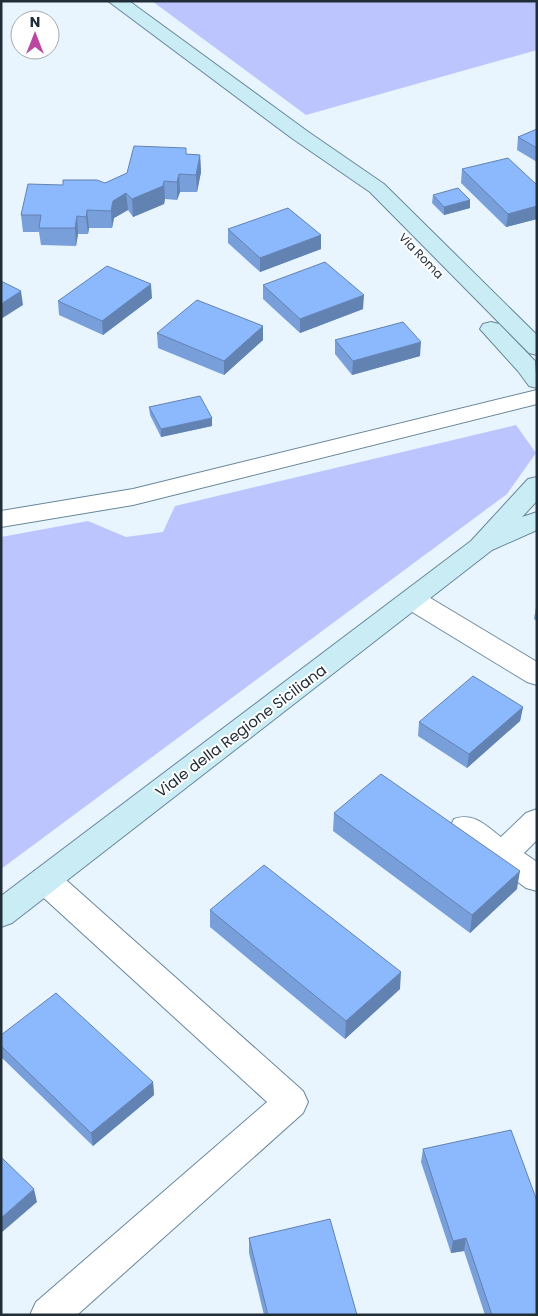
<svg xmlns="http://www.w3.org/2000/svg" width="538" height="1316" font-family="Poppins,sans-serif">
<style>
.green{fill:#bdc5fe}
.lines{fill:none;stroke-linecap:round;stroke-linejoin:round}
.street-casing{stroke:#69879c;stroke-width:2}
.secondary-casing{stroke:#69879c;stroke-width:2}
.street{fill:#fff;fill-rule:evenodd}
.secondary{fill:#c9ecf5;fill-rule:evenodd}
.wall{fill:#789fda}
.shaded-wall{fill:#6282b1}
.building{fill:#8cb9fd;stroke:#6282b1}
.labels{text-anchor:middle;stroke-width:4;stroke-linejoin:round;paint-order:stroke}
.far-street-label{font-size:12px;fill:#222e37;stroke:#fff}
.street-label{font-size:15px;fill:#222e37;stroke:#fff}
</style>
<rect width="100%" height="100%" fill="#e8f5ff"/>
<path class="green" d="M152,1h385v49l-231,65z
M516,425l20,28 -29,41 -506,375v-332l87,-16 38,16 37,-5 12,-26z"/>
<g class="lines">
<defs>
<path id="street" d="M537,390v14l-404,101 -132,22v-16l132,-22z
M413,591l9,2 115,69v23l-10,-3 -123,-75 -4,-7 4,-7z
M537,809v31l-13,13 13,9v29l-11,-3 -72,-53 -4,-8 4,-8c20,-7 32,7 47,18l25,-24z
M45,868l11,3 247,220 5,11 -5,11 -226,202h-47l6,-13 231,-200 -233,-213 -4,-9 4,-9z"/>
<path id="secondary" d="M108,1h21l178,130 77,53 153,151v20l-8,-2 -159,-161 -77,-53z
M491,322l8,2 36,37 2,27 -8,-2 -11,-15 -38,-42 3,-5z
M537,477v24l-15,16 15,-5v18l-45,20 -480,373 -11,4v-31l470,-355 57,-62z"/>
</defs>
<use href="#street" class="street-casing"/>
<use href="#secondary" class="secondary-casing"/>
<use href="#street" class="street"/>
<use href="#secondary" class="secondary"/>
</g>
<path class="wall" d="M537,129v33l-20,-12 1,-13z
M187,154l13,1 1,17 -4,20h-17l-3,8 -12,-1 -1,5 -31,13 -5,-7 -14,8 -2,10h-23l-1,6h-10l-2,12 -35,-1 -2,-13h-16l-2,-17 42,-30 42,-2z
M462,169l75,16v34l-31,8 -45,-44z
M433,195l37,5v8l-26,7 -12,-12z
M228,229l93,20 -61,23 -32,-29z
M263,285l100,24 -63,24 -37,-34z
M152,298l-49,37 -44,-20 -1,-14z
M157,333l106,7 -39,35 -66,-27z
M335,340l85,16 -68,19 -17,-21z
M149,407l63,19 -51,11 -11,-22z
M537,600v21l-3,-2z
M523,707l-3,14 -53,47 -49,-32 1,-14z
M334,813l183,76 -47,44 -137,-102z
M210,910l190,79 -55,50 -135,-112z
M1,1035l152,47 1,13 -61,51 -92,-89z
M423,1149l114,166h-52l-21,-64 -13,2 -30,-91z
M249,1238l108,77h-93l-15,-62z"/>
<path class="shaded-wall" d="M200,155l1,17 -4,20 -1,-17z
M179,174l1,18 -3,8v-18z
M164,181l1,18 -1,5 -31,13 -1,-18z
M126,193l2,17 -14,8 -2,10 -1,-17 2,-10z
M470,200v8l-26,7v-8z
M537,206v13l-31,8 2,-13z
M87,210l2,18 -1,6 -2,-17z
M77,216l1,18 -2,12 -1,-18z
M321,235v14l-61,23v-14z
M151,284l1,14 -49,37 -1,-14z
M21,291l2,14 -22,14v-15z
M364,295l-1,14 -63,24v-14z
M263,326v14l-39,35v-14z
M421,342l-1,14 -68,19 1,-14z
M212,418v8l-51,11v-8z
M523,707l-3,14 -53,47 2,-14z
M520,871l-3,18 -47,44 2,-18z
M401,972l-1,17 -55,50 1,-18z
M153,1082l1,13 -61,51 -2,-13z
M34,1189l3,13 -36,31v-15z
M466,1238l-2,13 -13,2 2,-12z"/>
<path class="building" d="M537,129v19l-19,-11z
M134,146l52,2v6l14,1 -4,20 -17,-1 -2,8 -13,-1 -1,5 -31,13 -6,-6 -13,8 -2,10 -24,-1 -1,7 -9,-1 -2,12h-36l2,-13h-20l7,-31 35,1v-5h34l8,3 22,-10z
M508,158l29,27v21l-29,8 -46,-45z
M458,188l12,12 -26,7 -11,-12z
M288,208l33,27 -61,23 -32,-29z
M325,262l39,33 -64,24 -37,-34z
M107,266l44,18 -49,37 -44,-20z
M1,281l20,10 -20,13z
M197,300l66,26 -39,35 -67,-28z
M403,322l18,20 -68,19 -18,-21z
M200,396l12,22 -51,11 -12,-22z
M473,676l50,31 -54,47 -50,-32z
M381,774l139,97 -48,44 -138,-102z
M264,865l137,107 -55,49 -136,-111z
M56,993l97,89 -62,51 -90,-87v-11z
M511,1130l26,71v114h-45l-26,-77 -13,3 -30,-92z
M1,1157l33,32 -33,29z
M330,1219l27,96h-89l-19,-77z"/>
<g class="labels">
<g class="far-street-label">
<text transform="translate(421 256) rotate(46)" y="4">Via Roma</text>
</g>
<g class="street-label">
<text transform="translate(241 731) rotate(-37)" y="5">Viale della Regione Siciliana</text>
</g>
</g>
<rect width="538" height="1316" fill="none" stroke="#222e37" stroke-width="5"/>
<g transform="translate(35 35)"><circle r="24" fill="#ffffff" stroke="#a7abaf"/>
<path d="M0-4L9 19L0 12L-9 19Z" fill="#ba48a2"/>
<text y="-8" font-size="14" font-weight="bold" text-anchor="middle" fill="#222e37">N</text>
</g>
</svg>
